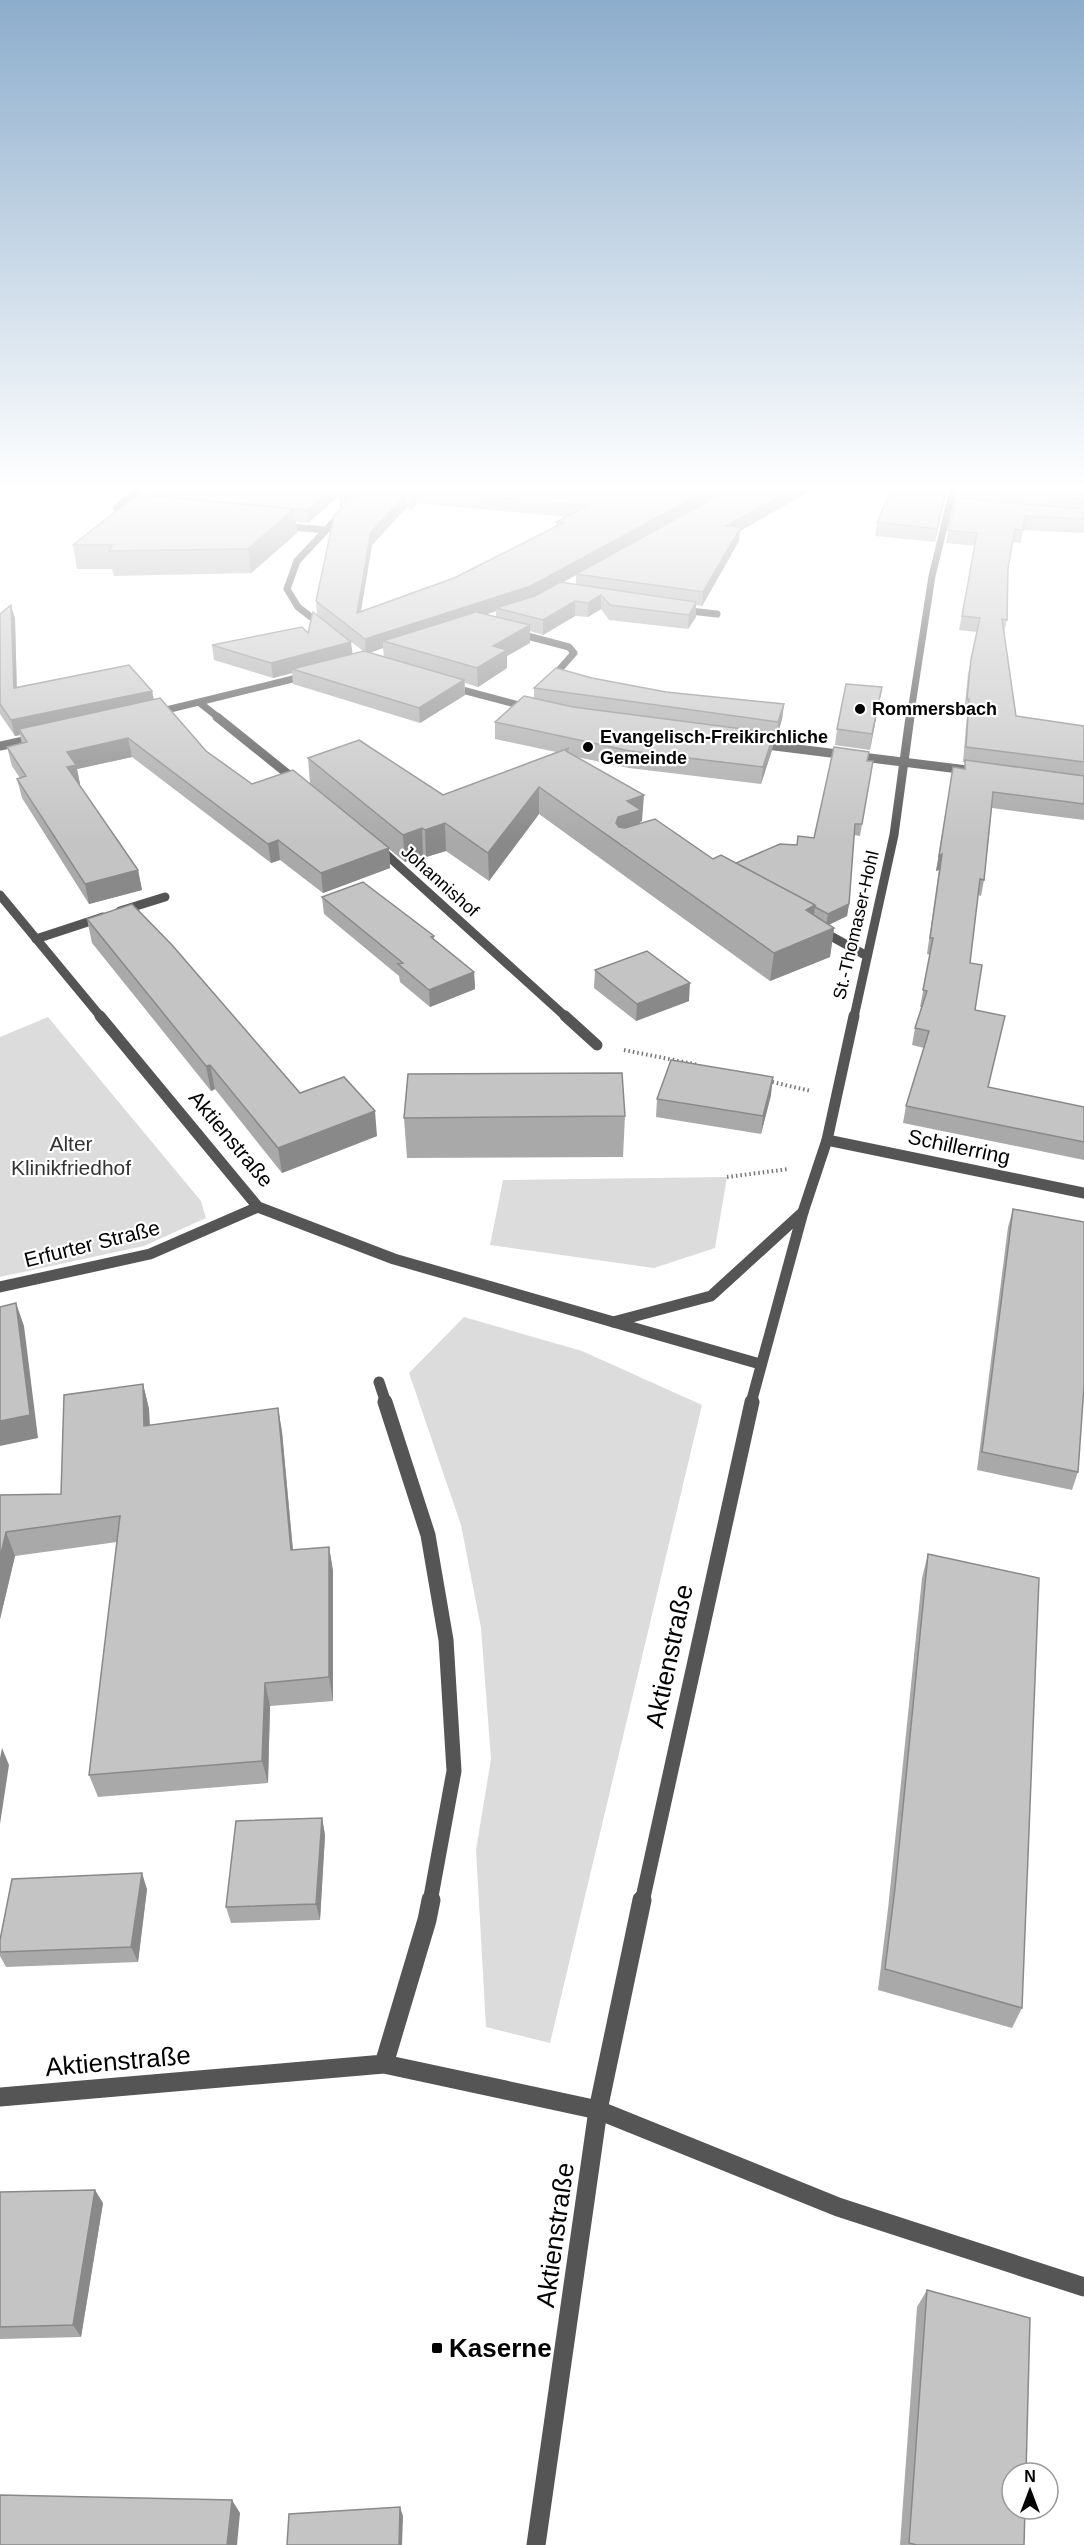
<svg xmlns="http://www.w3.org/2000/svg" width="1084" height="2545" font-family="Helvetica,sans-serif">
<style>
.green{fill:#dcdcdc}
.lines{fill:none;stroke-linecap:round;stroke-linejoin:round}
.path{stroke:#777;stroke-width:4;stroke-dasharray:1.5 3;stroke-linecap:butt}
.service-far2{stroke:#555;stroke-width:7}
.service-far1{stroke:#555;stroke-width:9}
.service{stroke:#555;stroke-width:19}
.minor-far4{stroke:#555;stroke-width:7}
.minor-far3{stroke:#555;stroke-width:9}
.minor-far2{stroke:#555;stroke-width:11}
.minor-far1{stroke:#555;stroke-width:15}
.minor{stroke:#555;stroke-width:19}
.tertiary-far4{stroke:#555;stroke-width:7}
.tertiary-far3{stroke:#555;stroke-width:9}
.tertiary-far2{stroke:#555;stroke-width:11}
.tertiary-far1{stroke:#555;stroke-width:15}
.tertiary{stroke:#555;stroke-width:19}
.wall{fill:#a9a9a9;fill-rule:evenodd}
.shaded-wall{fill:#898989}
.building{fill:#c4c4c4;stroke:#898989;stroke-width:1.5;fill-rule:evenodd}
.poi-dot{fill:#000;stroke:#fff;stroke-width:2}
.labels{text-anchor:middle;stroke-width:4.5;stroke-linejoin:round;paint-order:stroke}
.far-poi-label{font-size:18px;font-weight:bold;fill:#000;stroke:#fff;text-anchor:start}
.far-street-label{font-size:18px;fill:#000;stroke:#fff}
.street-label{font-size:21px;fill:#000;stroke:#fff}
.park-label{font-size:21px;fill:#333;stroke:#fff}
.near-street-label{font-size:26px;fill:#000;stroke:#fff}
.near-poi-label{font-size:26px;font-weight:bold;fill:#000;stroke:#fff;text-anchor:start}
</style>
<rect width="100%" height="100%" fill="#fff"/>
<path class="green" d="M48,1017l153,184 5,17 -62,28 -144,31v-240z
M727,1177l-12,71 -61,20 -164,-23 13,-65z
M464,1317l118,34 120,54 -152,638 -64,-16 -10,-177 15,-91 -10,-131 -20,-103 -52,-152z"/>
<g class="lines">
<path class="path" d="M624,1050l75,15
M768,1081l43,10
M727,1177l62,-8"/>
<path class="service-far2" d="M681,610l36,4
M516,633l53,14 5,6 -15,17"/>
<path class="service-far1" d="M120,911l45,-14
M818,929l49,27
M36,939l67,-22"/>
<path class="service" d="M598,2110l240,97 246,80"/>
<path class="minor-far4" d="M135,512l-18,-4 25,-22
M281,526l44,4
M324,627l-26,-20 -11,-18 10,-28 46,-49
M451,687l79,21
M200,703l19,15
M154,713l155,-38"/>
<path class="minor-far3" d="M217,717l82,66
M758,744l209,26
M0,746l37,-8
M378,847l188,170"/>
<path class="minor-far2" d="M565,1016l32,29
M827,1140l257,53
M0,1287l150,-33 108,-47
M613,1322l98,-26 92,-84
M379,1382l7,21"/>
<path class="minor-far1" d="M385,1402l43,133 18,105 8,131 -24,131"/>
<path class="minor" d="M384,2064l43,-144 4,-20
M0,2097l384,-33 214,46"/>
<path class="tertiary-far4" d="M910,718l22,-142 22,-90"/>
<path class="tertiary-far3" d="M0,895l101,122
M854,1017l40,-182 16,-118"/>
<path class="tertiary-far2" d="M100,1016l158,191 136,52 366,105
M751,1403l52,-191 24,-72 27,-124"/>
<path class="tertiary-far1" d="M642,1902l110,-500"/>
<path class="tertiary" d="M536,2545l62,-435 44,-210"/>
</g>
<path class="wall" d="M361,486l-21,22 -1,-12 -31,27 -12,-1 1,11 -46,40 -137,3 -2,-7h-35l-4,-24 79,-49v-1z
M364,486h455l-79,45 -1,10 -37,65 -6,-1v12l-8,12 -79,-9 -8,-11 -13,8 -13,-1 -32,19 -13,-4v12l-23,13v12l-29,19 -13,-4v12l-45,28 -127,-39 -1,-11 -19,5 -59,-18 -2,-15 96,-12 44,21 11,-3 -46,-36 -1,-14zM417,503l148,14 -9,5v5l-102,51 -93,33 11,-66 34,-37 6,1zM576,575v10l-14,-2zM496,611v6l-9,-3zM383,648l1,9 -14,-4z
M893,486h55l-13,56 -60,-6 2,-14z
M959,486h125v47l-61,-3 -2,13 -8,-1 -5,26 -1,52 -3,12 12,84 68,10v94l-92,-12 -8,72 -3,16 -3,-1 -8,68 5,47 13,78 96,19v53l-181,-37 3,-17 18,-58 -12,-3 3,-17 7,-21h-2l10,-52 -3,-1 12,-84 -3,1 17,-104 11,2 1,-7h-2l4,-48 -3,-1 4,-39 9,-42 -18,-2 16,-84 -29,-3 2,-13 9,-32z
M11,605l4,14 2,69 135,3 2,9 52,51 46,33h58l-2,-26 135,37 113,-43 -61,-13v-17l39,-24v-10l58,-10 74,14 118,12 -2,15 -5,18h-3l-2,13 -11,34 -132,-16 -52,-11 65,64 -2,1v2l73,35 23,4 61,-18 17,-7 54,-77h5l-13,75 -6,-1 -5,69 -2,12 -18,9 5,3 -4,29 -60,24 -231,-167 -50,67 -43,-30 -20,6 -3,-2 -18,7 -16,-13 1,19 -67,25 -43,-33 -9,3 -139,-106 -55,12 3,15 -2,1 60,85 4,20 -53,14 -67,-106 -5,-19 3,-1 -8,-12 -5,-19 15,-3 -2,-9 -5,1 -15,-22v-100z
M882,687l-12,63 -35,-5 2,-16z
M322,897l112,39v3l40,33 1,17 -45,18 -30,-25 -1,-6 -75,-62z
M87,919l213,174 77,43 -95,37 -67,-84 -4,2 -119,-148z
M595,970l94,31 -53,20 -42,-33z
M771,1095l-10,39 -105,-17 1,-18z
M625,1116l-2,41 -216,1 -3,-40z
M1013,1209l65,263 -6,18 -95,-20 31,-243z
M143,1384l6,25 1,16 128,-17 4,24 11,118 36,-3 4,24v130l-63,5 -2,77 -170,14 -9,-22 28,-233 -102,14 -15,63v-124l61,-1z
M928,1554l94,454 -10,20 -134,-38 10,-81 34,-331z
M322,1818l3,17 -5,85 -89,3 -5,-16z
M147,1889l-9,73 -132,5 -6,-11v-16z
M0,2192l103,11 -22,134 -81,2z
M927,2290l97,255h-124l17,-238z"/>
<path class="shaded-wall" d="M334,486h27l-21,22 -1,-12 -31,27 -1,-13z
M715,486h22l-161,88v1l-45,25 -35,8v3l-102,34 -11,-4v7l-17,6 -1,-15z
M798,486h21l-79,45 -1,10 -37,65 1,-14 23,-66z
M947,486h1l-13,56 2,-13z
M416,490l1,13 -5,6 -1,-13z
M405,495l1,13 -34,37 -14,82 -1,-14 14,-81z
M294,509l3,24 -46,40 -3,-24z
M601,595v14l-13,8v-14z
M575,601v15l-32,19v-15z
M696,602v15l-8,12 1,-14z
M11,605l4,14 2,85 -3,-16z
M530,625v18l-23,13v12l-29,19 -1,-19 16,-22z
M351,642l2,15 -61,12v4l-19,5 -2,-15z
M464,680l1,15 -45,28 -1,-15z
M882,687l-3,16 -9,47 2,-16z
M152,691l3,16 -136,22 1,6 -5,1 -4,-16z
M784,704l-2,15 -5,18 1,-15z
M774,733l-2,17 -11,34 2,-17z
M128,738l4,19 -55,12 3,15 -9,2 -4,-19v-15z
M539,787v27l-50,67 -1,-28z
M644,795l-2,26 -2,1 -1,15 -23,4v-18l2,-6 9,-16z
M445,823l1,28 -20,6 -1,-27z
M422,828l1,27 -18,7 -2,-27z
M278,840l2,20 -9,3 -3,-19z
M389,848l1,20 -67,25 -2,-20z
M942,854l-3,16 -3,1 3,-15z
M138,870l4,20 -53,14 -4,-20z
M849,904l-2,12 -21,10 2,-12z
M815,905l-3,28 -6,-23z
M834,928l-4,29 -60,24 4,-28z
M474,972l1,17 -45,18 -1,-17z
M690,983l-1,18 -53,20 1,-17z
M210,1065l5,24 -4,2 -5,-25z
M773,1077l-2,18 -10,39 2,-18z
M375,1111l2,25 -95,37 -4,-25z
M16,1303l8,23 14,112 -38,8v-25z
M143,1384l6,25 1,41 -6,-24z
M278,1408l4,24 13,142 -4,-24z
M6,1532l9,24 -15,63v-61z
M329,1547l4,24v130l-4,-24z
M265,1683l5,23 -2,77 -6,-22z
M2,1748l7,17 -9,59v-66z
M322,1818l3,17 -5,85 -4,-16z
M142,1873l5,16 -9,73 -7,-15z
M95,2190l8,13 -22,134 -8,-12z
M232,2500l8,13 -3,32h-10z
M400,2507l3,9 -1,29h-3z"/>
<path class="building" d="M164,486h170l-27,24 -155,-15z
M341,486h7l-9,9z
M364,486h351l-184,100 -166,53 -49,-38 18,-85zM416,490l171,16 -31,16 7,1 -109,55 -97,35 14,-81 34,-37 6,1z
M736,486h62l-72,40 15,1 -38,65 -127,-18z
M893,486h54l-10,43 -60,-7z
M959,486h125v13l-125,-12z
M137,495l157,14 -46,40 -139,2 3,-6h-39z
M956,498l128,11v10l-59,-3 -2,14 -8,-1 -7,39 -1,52 -5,-1 14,97 68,10v36l-118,-15 3,-48h-2l4,-40 9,-41 -18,-2 15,-83 -29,-3z
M560,582l136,20 -7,13 -79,-10 -9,-10 -13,8 -13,-2 -32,19 -47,-12 39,-12z
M11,605l3,83 115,-23 23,26 -141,29 -11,-16v-90z
M313,612l38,30 -80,21 -59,-18 90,-18 6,6z
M476,612l54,13 -37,21 14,4 -30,18 -94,-27z
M364,651l100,29 -45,28 -127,-39z
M556,668l36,10 74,14 118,12 -6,18 -244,-34z
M846,684l36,3 -10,47 -35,-5z
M524,696l49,11 201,26 -11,34 -133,-16 -135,-29z
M160,698l46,53 46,33 41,-14 96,78 -68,25 -43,-33 -10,4 -140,-106 -61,14 9,13 -9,2 71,103 -53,14 -68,-105 9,-3 -19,-29 20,-5 -8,-13z
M359,740l84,55 126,-47 -3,3 78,44 -17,6 14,9 -23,7 -2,6 3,4 6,1 30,-9 58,40 8,-4 94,50 -9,5 28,18 -60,25 -235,-166 -51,66 -43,-30 -20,7 -3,-2 -19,7 -95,-77z
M834,747l35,5 -2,9h6l-11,63h-7l-6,80 -21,10 -13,-7v-2l-79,-42 44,-19 17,1 1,-9 16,2z
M965,760l119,16v28l-91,-12 -9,88 -4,-1 -10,84 12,2 -7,45 30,6 -17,71 96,20v35l-178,-36 23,-75 -14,-3 12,-37 -4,-1 10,-52h-3l12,-84 -3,2 14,-89 12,2z
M363,882l71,54 -3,1 43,35 -45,18 -31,-26 5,-1 -81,-66z
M132,904l40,41 128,148 44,-16 31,34 -97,37 -68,-83 -4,1 -119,-147z
M647,951l43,32 -53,21 -42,-34z
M671,1060l102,17 -10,39 -106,-17z
M622,1073l3,43 -221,2 4,-44z
M1013,1209l71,13v164l-6,86 -96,-20z
M16,1303l14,112 -30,6v-114z
M143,1384l1,42 134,-18 13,142 38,-3v130l-64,6 -3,78 -173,14 31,-259 -114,16 -6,26v-63l61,-1 3,-99z
M928,1554l111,24 -17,430 -137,-39 10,-81z
M322,1818l-6,86 -90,3 10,-86z
M142,1873l-11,74 -131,5v-12l12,-61z
M95,2190l-22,135 -73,2v-135z
M927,2290l103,28 -4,155h-14v36h13l-1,36h-107l-8,-2z
M0,2495l232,5 -5,45h-227z
M400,2507l-1,38h-112l2,-31z"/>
<linearGradient id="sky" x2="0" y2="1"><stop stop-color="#8cadcc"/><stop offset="0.58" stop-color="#fff"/><stop offset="1" stop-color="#fff" stop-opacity="0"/></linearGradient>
<rect width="1084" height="842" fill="url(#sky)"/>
<g class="poi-dot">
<circle cx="860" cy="709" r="6"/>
<circle cx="588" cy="747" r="6"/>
<rect x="431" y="2342" width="12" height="12" rx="3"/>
</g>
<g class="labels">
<g class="far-poi-label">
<text x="872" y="715">Rommersbach</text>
<text x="600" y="743">Evangelisch-Freikirchliche<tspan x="600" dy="21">Gemeinde</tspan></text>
</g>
<g class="far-street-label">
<text transform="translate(440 881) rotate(42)" y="6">Johannishof</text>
<text transform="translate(856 925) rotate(-77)" y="6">St.-Thomaser-Hohl</text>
</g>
<g class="street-label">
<text transform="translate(231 1139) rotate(50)" y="7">Aktienstraße</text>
<text transform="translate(959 1147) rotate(12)" y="7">Schillerring</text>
<text transform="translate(92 1244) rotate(-14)" y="7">Erfurter Straße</text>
</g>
<g class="park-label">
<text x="71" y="1151">Alter<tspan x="71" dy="24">Klinikfriedhof</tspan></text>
</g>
<g class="near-street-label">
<text transform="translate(669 1656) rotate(-78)" y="9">Aktienstraße</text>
<text transform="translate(118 2061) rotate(-5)" y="9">Aktienstraße</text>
<text transform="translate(555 2235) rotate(-82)" y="9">Aktienstraße</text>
</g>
<g class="near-poi-label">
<text x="449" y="2357">Kaserne</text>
</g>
</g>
<g transform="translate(1030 2491)"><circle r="28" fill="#ffffff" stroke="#999999" stroke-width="1.5"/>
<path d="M0-4.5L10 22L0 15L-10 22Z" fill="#000000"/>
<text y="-9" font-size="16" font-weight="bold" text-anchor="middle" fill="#000000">N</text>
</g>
</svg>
